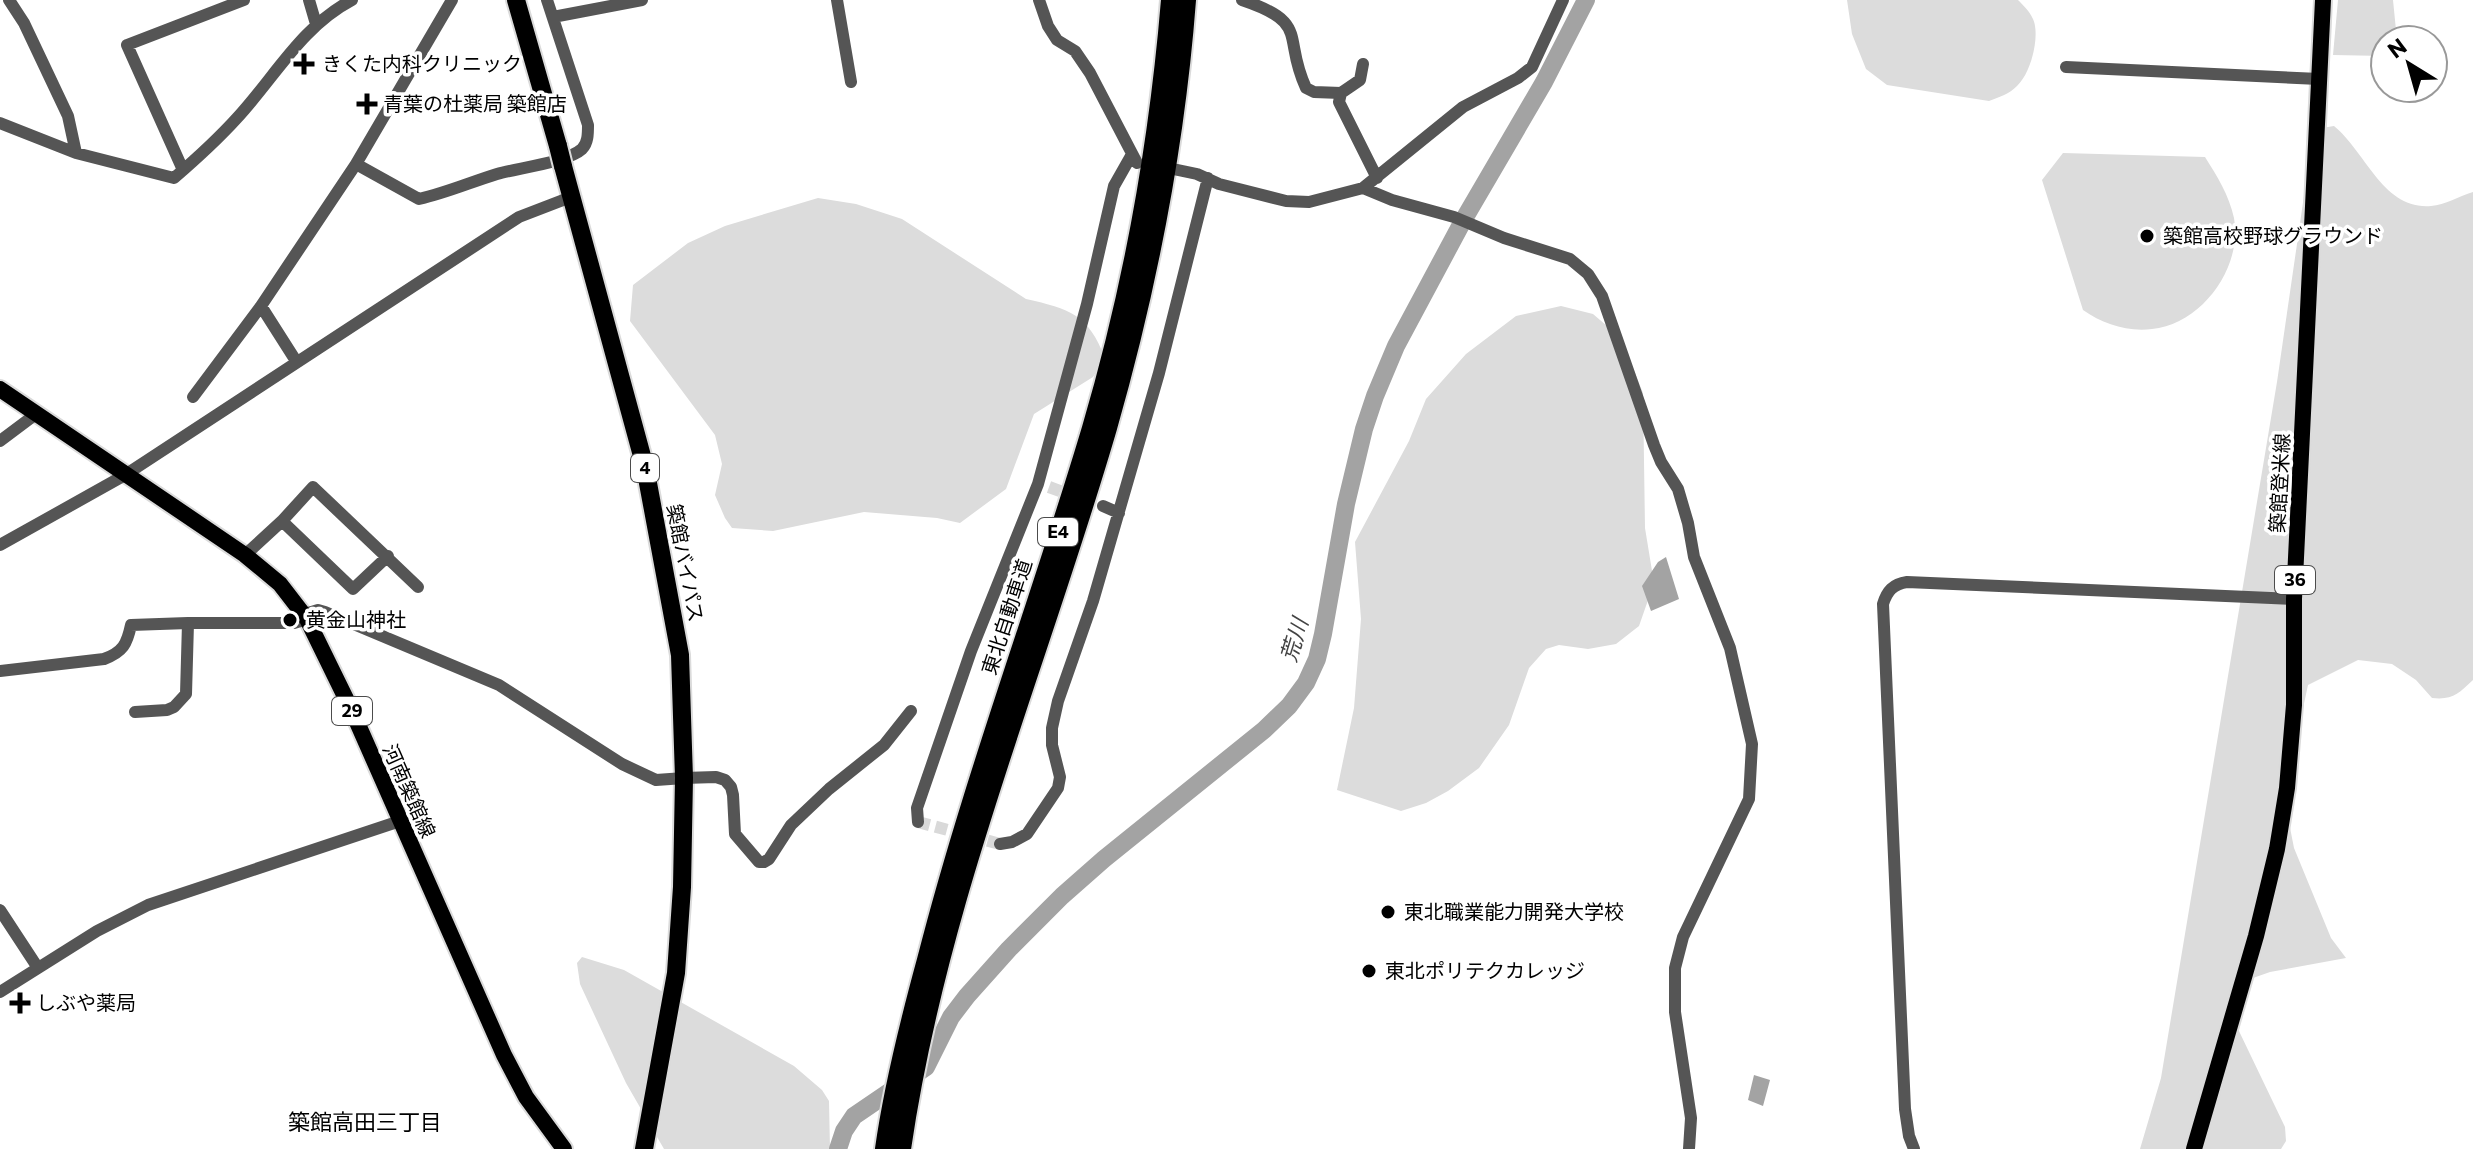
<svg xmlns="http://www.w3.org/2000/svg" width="2473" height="1149" font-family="Commissioner,'Noto Sans JP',sans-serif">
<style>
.green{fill:#dcdcdc}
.water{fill:#a3a3a3}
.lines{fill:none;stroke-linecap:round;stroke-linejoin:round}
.river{stroke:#a3a3a3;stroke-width:18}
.minor-tunnel{stroke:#d9d9d9;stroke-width:12;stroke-dasharray:12 6;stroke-linecap:butt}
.major-casing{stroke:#dbdbdb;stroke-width:20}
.highway-casing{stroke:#dbdbdb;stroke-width:22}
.minor{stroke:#555;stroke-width:12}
.major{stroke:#000;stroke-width:16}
.highway{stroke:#000;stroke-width:18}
.highway-bridge-casing{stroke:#dbdbdb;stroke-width:22;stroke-linecap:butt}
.highway-bridge{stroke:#000;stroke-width:18}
.poi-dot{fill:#000;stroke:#fff;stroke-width:3}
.labels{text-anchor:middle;stroke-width:7;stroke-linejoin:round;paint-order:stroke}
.shield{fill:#fff;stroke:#4c4c4c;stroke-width:2}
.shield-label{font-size:18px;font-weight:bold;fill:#000}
.poi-label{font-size:20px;fill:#000;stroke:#fff;text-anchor:start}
.street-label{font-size:20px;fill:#000;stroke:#fff}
.water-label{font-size:22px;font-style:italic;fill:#444;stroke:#fff}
.neighbourhood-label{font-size:22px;fill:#000;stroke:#fff}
</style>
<rect width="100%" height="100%" fill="#fff"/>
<path class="green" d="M1847,0h171c7,7 16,16 17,26 3,17 -5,48 -18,60 -8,8 -17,11 -28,15l-102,-16 -21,-16 -14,-35z
M2338,0h55l4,40h-12v16l-52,-1z
M2334,126c32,26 49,84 97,80 14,-1 28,-10 42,-14v488c-15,14 -20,20 -41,18l-16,-18 -24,-16 -34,-4 -50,25 -24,112 10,51 37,90 15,20 -76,14 -17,6 -11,8 -7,20 3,23 47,98 1,14 -5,8h-141l21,-71 116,-696 31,-214 14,-40z
M2063,153l142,4c12,19 24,38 29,61 9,49 -32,106 -82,111 -25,3 -49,-5 -69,-19l-41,-130z
M818,198l38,6 46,15 124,80c44,10 62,15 79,59l-12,19 -59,37 -28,75 -46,34 -23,-5 -73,-6 -91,19 -41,-3 -7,-10 -10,-23 7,-31 -7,-29 -85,-114 3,-36 55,-42 37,-17z
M1561,306l32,8 28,24 22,55 2,135 9,55 -15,43 -23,18 -28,5 -29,-4 -13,4 -17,19 -20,57 -30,43 -31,23 -22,12 -25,8 -64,-21 17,-82 7,-89 -6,-77 54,-101 17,-42 40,-45 50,-38z
M582,957l42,13 170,96 28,24 7,11 1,48h-166l-38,-66 -46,-99 -3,-21z"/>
<path class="water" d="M1666,557l13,42 -28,12 -9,-25 16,-24z
M1754,1075l16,5 -7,26 -15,-6z"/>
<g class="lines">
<path class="river" d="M838,1149l6,-18 10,-15 72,-49 25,-50 16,-21 42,-47 53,-53 42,-37 160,-129 25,-24 17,-23 11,-24 6,-25 23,-130 18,-75 11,-33 21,-50 68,-127 80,-137 42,-82"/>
<path class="minor-tunnel" d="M1049,487l27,10
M918,822l82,22"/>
<defs>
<path id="major" d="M0,389l245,166 35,29 27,35 46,94 151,342 22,42 38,52
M2194,1149l62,-213 21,-87 10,-61 7,-83v-106l29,-599"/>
<path id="highway" d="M516,0l42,146
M563,166l82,301 35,188 4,123 -2,109 -6,86 -32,176
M884,1149c9,-64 25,-127 42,-189 46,-180 112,-354 165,-532 41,-139 67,-283 79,-428
M902,1149c36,-248 136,-481 206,-721 40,-140 68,-283 79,-428"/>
</defs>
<use href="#major" class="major-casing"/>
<use href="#highway" class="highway-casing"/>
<path class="minor" d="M9,0l15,23 44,93 8,37
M309,0l7,24
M837,0l14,82
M1039,0l9,26 9,14 18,11 15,22 47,90
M1242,0c69,23 40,37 64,88l8,4 27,1
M553,17l89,-17
M1363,64l-3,16 -19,13 -2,9 38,76
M2066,67l253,12
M0,123l76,30 98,25c22,-19 44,-39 63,-60 38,-41 64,-91 115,-118
M356,164l96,-164
M1173,169l24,5 22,10 67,17 23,1 54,-14 100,-81 55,-29 14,-11 31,-67
M183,170l-56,-125 117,-45
M1363,188l29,12 62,17 50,21 66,21 18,15 14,22 52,149 7,17 17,27 10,34 6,34 36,91 22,96 -3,55 -66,138 -8,31v44l16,106 -2,31
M261,306l35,55
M193,397l68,-91 95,-142 63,35c27,-6 52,-17 78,-25 21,-6 71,-12 85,-25 6,-6 6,-15 6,-24l-41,-125
M0,441l36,-27
M1103,506l16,7
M282,521l71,68 35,-33
M0,545l125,-70 394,-258 52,-20
M245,555l37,-34 31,-34 105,100
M305,614l13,-4 7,2 174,73 123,79 34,16 28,-2 32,-1 9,3 6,7 2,8 2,39 24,28h5l5,-3 22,-34 38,-36 55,-44 27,-34
M0,671l104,-12c19,-7 23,-15 27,-34l57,-2h106l13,-4
M135,712l32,-2 7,-3 12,-13 2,-71
M918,822l-1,-14 54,-157 67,-167 49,-180 27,-118 17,-30
M1000,844l12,-2 15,-8 31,-46 2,-11 -8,-32v-17l6,-27 35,-100 66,-228 49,-195
M0,910l38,58
M0,992l97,-61 51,-26 252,-84
M1914,1149l-5,-13 -4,-27 -22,-505c4,-13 10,-20 24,-22l387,17"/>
<use href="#major" class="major"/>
<use href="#highway" class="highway"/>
<defs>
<path id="highway-bridge" d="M558,146l5,20"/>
</defs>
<use href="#highway-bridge" class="highway-bridge-casing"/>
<use href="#highway-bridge" class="highway-bridge"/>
</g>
<g class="poi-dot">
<path d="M300 52h8v8h8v8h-8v8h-8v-8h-8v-8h8z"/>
<path d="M363 92h8v8h8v8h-8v8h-8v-8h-8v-8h8z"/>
<circle cx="2147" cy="236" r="8"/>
<circle cx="290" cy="620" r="8"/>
<circle cx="1388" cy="912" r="8"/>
<circle cx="1369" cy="971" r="8"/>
<path d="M16 991h8v8h8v8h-8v8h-8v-8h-8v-8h8z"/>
</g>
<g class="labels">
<g class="shield">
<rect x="631" y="454" width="28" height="28" rx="6"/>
<rect x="1038" y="518" width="40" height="28" rx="6"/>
<rect x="2275" y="566" width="40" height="28" rx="6"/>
<rect x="332" y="697" width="40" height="28" rx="6"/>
</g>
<g class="shield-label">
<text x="645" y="474">4</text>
<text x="1058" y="538">E4</text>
<text x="2295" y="586">36</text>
<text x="352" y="717">29</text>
</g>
<g class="poi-label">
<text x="322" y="71">きくた内科クリニック</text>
<text x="383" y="111">青葉の杜薬局 築館店</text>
<text x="2163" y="243">築館高校野球グラウンド</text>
<text x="306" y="627">黄金山神社</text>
<text x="1404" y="919">東北職業能力開発大学校</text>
<text x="1385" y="978">東北ポリテクカレッジ</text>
<text x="36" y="1010">しぶや薬局</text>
</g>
<g class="street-label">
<text transform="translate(2280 483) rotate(-87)" y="7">築館登米線</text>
<text transform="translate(685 563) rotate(79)" y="7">築館バイパス</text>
<text transform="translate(1007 617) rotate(-72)" y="7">東北自動車道</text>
<text transform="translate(409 791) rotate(66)" y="7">河南築館線</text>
</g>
<g class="water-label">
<text transform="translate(1294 640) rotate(-73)" y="8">荒川</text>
</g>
<g class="neighbourhood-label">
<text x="365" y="1130">築館高田三丁目</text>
</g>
</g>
<g transform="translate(2409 64) rotate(323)"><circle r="38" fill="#ffffff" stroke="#999999" stroke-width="2"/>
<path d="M0-6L14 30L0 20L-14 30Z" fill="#000000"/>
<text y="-12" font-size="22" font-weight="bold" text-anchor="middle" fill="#000000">N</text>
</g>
</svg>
